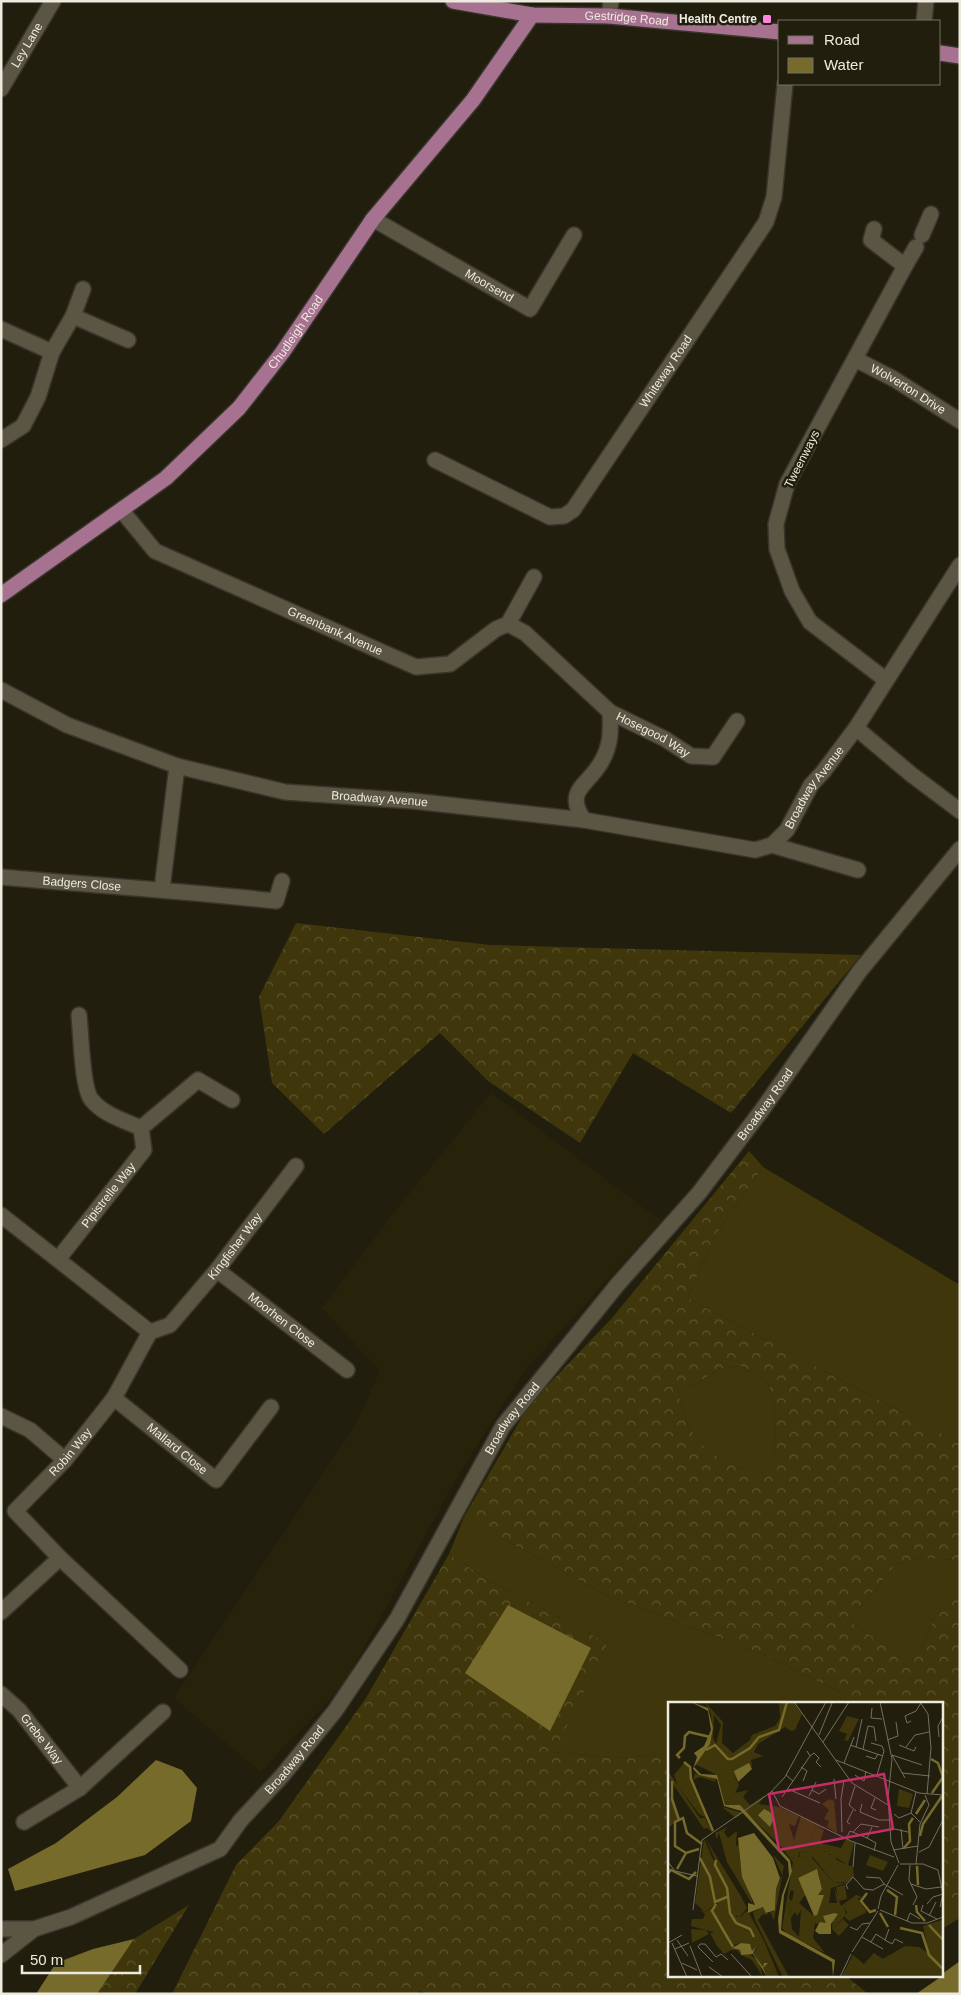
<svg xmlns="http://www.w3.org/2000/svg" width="961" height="1995" font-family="Arial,sans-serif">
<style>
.built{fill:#27230a}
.grass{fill:#3f370b}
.forest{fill:url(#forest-crowns);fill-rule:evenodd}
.water{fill:#776b2b}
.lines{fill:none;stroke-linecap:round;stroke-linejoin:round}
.minor-casing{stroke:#38352d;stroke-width:18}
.major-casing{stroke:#38352d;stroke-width:18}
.minor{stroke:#5a5643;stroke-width:15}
.major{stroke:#a77290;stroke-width:15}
.poi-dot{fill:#fe86e0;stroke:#211e0d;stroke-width:2}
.labels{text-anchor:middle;stroke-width:5;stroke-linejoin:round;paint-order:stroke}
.street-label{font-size:12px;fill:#edebe0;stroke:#211e0d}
.poi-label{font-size:12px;font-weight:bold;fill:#edebe0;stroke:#211e0d;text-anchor:end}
.inset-river{fill:none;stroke:#776b2b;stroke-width:2.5}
.inset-road{fill:none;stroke:#737061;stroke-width:1}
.view{fill:#c62d68;fill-opacity:0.15;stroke:#c62d68;stroke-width:2.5}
.inset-edge{fill:none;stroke:#edebe0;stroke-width:2.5}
</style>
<defs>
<pattern id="forest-crowns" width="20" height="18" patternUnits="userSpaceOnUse" patternTransform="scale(1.25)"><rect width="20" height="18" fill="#3f370b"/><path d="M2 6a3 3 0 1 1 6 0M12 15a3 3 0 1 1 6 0" fill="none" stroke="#5b542e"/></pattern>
</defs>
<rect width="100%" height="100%" fill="#211e0d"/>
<path class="built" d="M491,1093l170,128 -135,148 -66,103 -117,214 -83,86 -86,-74 181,-272 25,-55 -58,-63 70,-93z"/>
<path class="grass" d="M763,1167l197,118v158l-273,-145 29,-64z
M741,1366l26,15 8,21 -1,67 -14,4 -24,-7 -27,-14 -20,-24 -11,-34 42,-25z
M464,1517l140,77 163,62 77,38 2,10h-176v50l-47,4 -70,-6 55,-109 -117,-61 -42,-28z
M923,1558l34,2 3,5v22l-3,6 -21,21 -13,30 -19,19 -25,-22 -30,-20 47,-57z
M960,1893v25l-18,11v-22z"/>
<path class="forest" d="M296,923l194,22 371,10 -130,158 -98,-60 -53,90 -92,-62 -48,-48 -116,101 -52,-51 -13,-86z
M749,1151l14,16 -47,67 -29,64 273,145v122l-4,-5 -33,-2 -27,6 -47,57 30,20 25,21 19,-18 13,-30 20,-21 4,-6v306l-18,14v-203h-96l-2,-10 -77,-38 -163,-62 -140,-77 65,-112 83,-87zM741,1366l26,15 8,21 -1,67 -14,4 -24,-7 -27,-14 -20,-24 -11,-34 42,-25z
M449,1554l42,28 117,61 -54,109 69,6 47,-4v222h176l22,18h-441l-7,-3 -3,3h-245l64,-129 43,-44 87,-123z
M189,1905l-54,89h-38l37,-55z"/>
<path class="water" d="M508,1605l83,43 -41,83 -85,-58z
M156,1760l26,10 15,18 -6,33 -46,34 -130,36 -7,-22 48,-26 61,-46z
M134,1939l-37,55h-61l20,-31 37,-14z
M960,1961v33h-44l26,-18v-2z"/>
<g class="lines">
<defs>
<g id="minor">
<path d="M609,16l2,-15"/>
<path d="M924,21l2,-20"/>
<path id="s1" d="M1,89l52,-88"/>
<path id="s2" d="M373,219l157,90 44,-74"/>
<path d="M874,229l-3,11 34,26 -118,218 -11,40 1,25 15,42 18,31 76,58"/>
<path d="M922,235l9,-21"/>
<path d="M905,266l11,-19"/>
<path d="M73,316l55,24"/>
<path d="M1,329l51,23 -14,45 -15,29 -22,14"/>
<path d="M52,352l21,-36 10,-27"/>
<path id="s3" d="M855,359l39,20 66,42"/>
<path id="s4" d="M435,460l115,57 14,-1 9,-6 193,-288 8,-25 11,-113"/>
<path id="s5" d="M122,511l33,40 261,116 34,-3 46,-35 12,-5 26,-47"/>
<path d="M960,565l-104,163 56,47 48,36"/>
<path id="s6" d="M508,624l17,9 85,79 55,27 26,17 22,1 24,-36"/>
<path id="s7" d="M1,690l66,35 110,41 108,26 128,9 171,19 171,30 17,-5 86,25"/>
<path d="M584,820c-20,-29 3,-34 16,-56 11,-17 11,-33 10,-52"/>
<path id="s8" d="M772,845l15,-15 24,-45 12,-13 33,-44"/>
<path id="s9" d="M1,877c92,8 183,14 275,24l6,-20"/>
<path d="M162,889l15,-123"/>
<path d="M141,1128l57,-48 34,20"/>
<path d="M1,1215l149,117"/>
<path id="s10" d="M59,1258l85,-108 -3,-22c-16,-7 -39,-14 -50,-29 -9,-12 -10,-66 -12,-84"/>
<path id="s11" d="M217,1270l130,100"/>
<path id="s12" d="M114,1398l102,82 55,-73"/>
<path d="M1,1416l29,14 35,30"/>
<path d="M60,1558l120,112"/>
<path id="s13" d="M1,1612l59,-54 -45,-47 50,-51 49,-62 36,-66 20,-7 47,-55 79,-104"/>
<path id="s14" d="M1,1694l18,16 61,78"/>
<path d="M24,1822l56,-34 83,-76"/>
<path id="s15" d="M1,1929h33l37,-12 149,-68 21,-29 41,-44 53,-65 62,-92 106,-193 115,-142 81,-91 63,-83 97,-138 101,-123"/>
<path d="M1,1955l33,-26"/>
</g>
<g id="major">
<path id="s16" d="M453,1l79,14 77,1 171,16"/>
<path d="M940,53l20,3"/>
<path id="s17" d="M1,595l165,-117 73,-70 43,-55 91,-134 100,-119 59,-85"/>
</g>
</defs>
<use href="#minor" class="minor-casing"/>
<use href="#major" class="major-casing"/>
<use href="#minor" class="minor"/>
<use href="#major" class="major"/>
</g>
<rect class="poi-dot" x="762" y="14" width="10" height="10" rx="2.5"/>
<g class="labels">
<g class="street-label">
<text dy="4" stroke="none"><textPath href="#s16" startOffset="175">Gestridge Road</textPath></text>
<text dy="4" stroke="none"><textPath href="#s1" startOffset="51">Ley Lane</textPath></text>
<text dy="4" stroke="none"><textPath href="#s2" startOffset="134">Moorsend</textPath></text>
<text dy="4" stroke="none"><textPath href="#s17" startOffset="398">Chudleigh Road</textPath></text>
<text dy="4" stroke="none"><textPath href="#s4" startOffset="320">Whiteway Road</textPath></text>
<text dy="4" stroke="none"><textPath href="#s3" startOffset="61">Wolverton Drive</textPath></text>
<text transform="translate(802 459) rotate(-63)" y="4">Tweenways</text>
<text dy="4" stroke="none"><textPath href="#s5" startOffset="249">Greenbank Avenue</textPath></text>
<text dy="4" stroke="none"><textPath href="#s6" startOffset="184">Hosegood Way</textPath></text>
<text dy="4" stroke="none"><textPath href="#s8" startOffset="72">Broadway Avenue</textPath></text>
<text dy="4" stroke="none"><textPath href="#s7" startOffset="398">Broadway Avenue</textPath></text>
<text dy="4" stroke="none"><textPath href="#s9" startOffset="81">Badgers Close</textPath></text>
<text dy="4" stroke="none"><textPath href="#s15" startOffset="1162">Broadway Road</textPath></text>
<text dy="4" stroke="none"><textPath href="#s10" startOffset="80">Pipistrelle Way</textPath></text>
<text dy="4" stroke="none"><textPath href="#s13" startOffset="494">Kingfisher Way</textPath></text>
<text dy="4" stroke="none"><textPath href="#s11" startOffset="82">Moorhen Close</textPath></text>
<text dy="4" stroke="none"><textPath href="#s15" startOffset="758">Broadway Road</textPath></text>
<text dy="4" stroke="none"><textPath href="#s12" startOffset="81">Mallard Close</textPath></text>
<text dy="4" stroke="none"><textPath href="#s13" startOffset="226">Robin Way</textPath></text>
<text dy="4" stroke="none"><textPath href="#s14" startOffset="61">Grebe Way</textPath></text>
<text dy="4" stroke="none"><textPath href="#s15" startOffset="352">Broadway Road</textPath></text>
</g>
<g class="poi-label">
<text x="757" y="23">Health Centre</text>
</g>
</g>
<g transform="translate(668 1702)">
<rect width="275" height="275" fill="#211e0d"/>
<path d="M16,61l4,2 2,12 18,42 -9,-5 -21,-28 -4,-11zM27,71l20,6 8,28 20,6 -7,5 -13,-10 -7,-26 -16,-5 -7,3zM0,94l8,10 2,14 -10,8zM148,125l8,3 -4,13 21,5 5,-9 8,4 -6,22 -23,-14 -8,2 28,25 1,4h-13l-21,-26 -13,3 1,-8 7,2zM36,137l22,49v8l-21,16 -10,-9zM111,142l17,17 -7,37 3,31 7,8 2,-27 14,14 -2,14 12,15 -37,-18 -6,-7 11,-66zM177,183l2,14 -9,2 -2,-14zM66,195l8,1 5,10 -8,10 -5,-5zM58,196l9,26 21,12 -7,10 -8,-3 -11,3 -17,-14 -22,-6 1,-7h11l3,-7 5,-1 3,5v-8zM175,217l6,6 -10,11 -7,-7zM23,227l15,1 3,4 -17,9zM96,239l15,36h-12l-4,-8 4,-7 -4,5 -10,-14z" fill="#3f370b"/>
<path d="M37,0l18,20 -1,21 11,10 17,-13 2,-5 23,-9 5,-8 -1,-16h14l9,12 -7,16 -4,1 -6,-4 -27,17 -4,8 9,4 -12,4 1,6 -17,12 4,7 -4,8 13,-3 -5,7 7,8 16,-11 -7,10 20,3 20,9 -4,10 -6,-2 5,16 7,-24 24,13 -9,-2 -9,26 -7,-2 -2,6 7,1 8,-5 -1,5 21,24 11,1 2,-3 -32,-28 7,-5v4l8,1v3l4,-2 4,7 16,7 1,9 -8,7 -15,5 -2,15h8l-3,-16 7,19 15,-11 6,2 -14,6 -4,3 2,9 -14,14 1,-16 -6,2 -1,10 -14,-2 -11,-13 -4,6 -2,-4 -4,6 -2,-20 3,3 2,-10 -5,-1 7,-29 -44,-43 7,9 -9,-8 -10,-14h-15l-8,-30 -22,-11 14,-19 3,-11 -1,-20zM46,13l7,10 -5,19 -3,-6zM150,170l4,17 -5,6h3l-6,21 -15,-13 7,-9 -8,-16zM0,69l32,47h5l7,14 -5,-4 -3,1 -36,-52zM161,97l5,2 3,32 -10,-6 2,-6 -5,-2 5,-9 -7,-6zM60,125l-4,5 4,6 9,-7 -1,15 3,-2 1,17 14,46 -27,-45 -8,-29 -2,6 -2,-6zM37,136l37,60h-8l4,7 -2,12h5l5,-6 3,2 15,28 -7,10v-3l-5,3 -2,-4v-6l6,-5 -21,-12 -9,-25 -12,9 1,10 -4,-7 -5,4 -6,-5 6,2 20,-16v-8l-12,-19 1,-10zM105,153l11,11 -10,54 -4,-8 5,-2 1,-21 6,-14zM95,205l5,8 -5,-1 -5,6 31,57h-6l-28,-57 -2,-8zM56,229l2,9 6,8 8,2v4l-3,-4h-6l-7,4 -7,-8 -7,-13zM81,251l10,9 4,15 -11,-17 -11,-5z" fill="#3f370b" fill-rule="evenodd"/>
<path d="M179,14l12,3 -11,22 -4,-1 3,-6 -8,-3zM231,87l14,5 -4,14 -12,-2zM202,153l18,7 -5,9 -17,-6zM188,194l11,16 -18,9 -5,-5 3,-3 -3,-7zM274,218l1,57h-102l12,-22 11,9 10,-11 9,6 22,-13 14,1 10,7 -6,-28z" fill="#3f370b"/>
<path d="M23,0l17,6 5,20 -3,16 -16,23 7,7 16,1 8,30h15l50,55 2,11 -8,24 -3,35 54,30 -2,17 -1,-15 -53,-29 -1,-14 4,-24 7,-19 -1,-14 -47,-51 -17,-5 -7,-27 -18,-4 -6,-6 4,-12 -3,-4 10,-7 7,-16 -3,-19zM81,61l3,6 -14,13 -4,-11zM96,107l6,3 4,6 -4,9 -12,-12zM86,131l19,25 7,20 -4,11 -1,21 -9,3 -3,-6 -15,6v-10l7,2 -13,-28 -4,-39zM149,167l5,20 -4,6h6l-7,20 -3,1 -16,-38zM166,211l4,1 -7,10v10h-12l-4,-3 3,-6 2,-3 6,1 -3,-7zM73,241l9,1 2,7 4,-4 -3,6 10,14 1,-4h4l-5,5 4,9 -14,-23 -12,1 -1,-5 -8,-2z" fill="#776b2b"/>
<path class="inset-river" d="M38,48l9,-5 13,14h4l18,-11 9,-11 20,-7 8,-28M12,56l-3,-3 7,-7 1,-12 4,-4 21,5M263,57l7,4 5,14 -11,16M16,60l6,5 1,12 22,52M4,79v18l7,21 4,-2 4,15 15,11M248,112l9,-14M11,118l-4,2v24l11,7 13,-4M252,134l3,-12 19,-28M236,146l6,-7 -1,-17 4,-6M32,156l10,19 5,25 12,-5M48,158l-1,5 12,23 3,25 6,10 14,6 4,8M249,164l1,19M9,167l9,-16M0,171l3,-3 18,9 7,-7M219,188l10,7 -2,18M199,191l-6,8 9,11 6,-2M48,202l-4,7 21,36M248,203l1,7 8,9M212,211l8,14M261,223l14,15M232,226l22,5 7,22 14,14"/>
<path class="inset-road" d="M158,0l-14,25 40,56 36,22M212,0l12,57 -4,39 3,44 8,21M252,0l8,12 3,34 -4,46M204,6l-1,10 11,1M243,19l-4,2 -2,-7 11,-5 5,-8M151,33l13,-32M271,35l-1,-11 5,-9M219,38l11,-4 -2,-14M155,40l26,-40M203,41l11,3 2,5M182,43l33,11M231,43l15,6 2,-4M188,45l6,-28M238,45l9,-12 14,-3M195,47l5,-23 6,1 2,14M224,53l30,10M224,53l13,23M142,54l4,-3 5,5 -3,4 5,5M198,54l9,3 3,-5M168,58l83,33 24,2M176,61l10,-26M133,65l6,4 -4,10M234,71l28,3M187,73l9,6 2,-10M209,73l7,-24M166,77l2,20M125,79l17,-25 -3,-5M187,84l-6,19 7,6M120,87l32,14M144,88l7,4 7,-5M104,89l8,15 8,4 63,31 43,16M248,90l-5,21 9,9M141,94l7,-14M114,95l11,-16 -7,-6M207,96l-4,10 5,2M194,102l-2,8 19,8h11M226,112l5,4 12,-5M182,122l-3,-2 6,-12M204,125l-5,11 9,5 -2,8M222,126l18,4M233,127l2,20M174,130l-1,-33 3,-19M185,130l8,-8 18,3M178,137l4,-8 17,7M225,148l25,-4M251,150l10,-5 14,-27M0,160l7,9 22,5M232,162h23l15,6M248,162l4,-40 9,-19 -4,-10M242,163l-1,15 8,17 -4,8M185,165l2,-24M270,168l5,24 -3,13M198,175l14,1 4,6M243,182l15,5 15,-2M180,187l-2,-4 7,-8 11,12 9,1 11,-6 19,11M259,202l6,-7 10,-3M255,203l-2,6 16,8M210,207l3,-13 17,-31M25,208l9,-70 68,-47 15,-16 27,-50 -18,-25M212,208l32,13h15l16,-6M261,214l7,-14M239,219l3,-8 10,6M182,225l7,3 5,-6 8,-1M194,235l21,12M9,238l11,16M217,238l7,4 3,-5 8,4M203,240l5,-8 9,6 4,-11M0,241l14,-8M4,241l15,34M22,244l12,31M7,247l14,-6M184,250l26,-41M63,252l21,23M45,260l-15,-15 2,-3h5l11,13 5,-3 7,6M14,261l15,7M41,265l14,10M172,275l11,-23"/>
<path class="view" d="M216,72l9,55 -114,21 -10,-56z"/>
<rect width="275" height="275" class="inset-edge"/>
</g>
<rect width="961" height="1995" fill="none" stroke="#edebe0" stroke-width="5"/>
<rect x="778" y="20" width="162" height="65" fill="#211e0d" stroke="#737061"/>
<rect x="788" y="36" width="25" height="8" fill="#a77290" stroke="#737061"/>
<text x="824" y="45" font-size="15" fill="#edebe0">Road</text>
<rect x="788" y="58" width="25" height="15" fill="#776b2b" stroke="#737061"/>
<text x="824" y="70" font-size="15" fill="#edebe0">Water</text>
<path d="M22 1965v8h118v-8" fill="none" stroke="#edebe0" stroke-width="2.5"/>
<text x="30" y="1965" font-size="15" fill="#edebe0" stroke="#211e0d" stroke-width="4" paint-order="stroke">50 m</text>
</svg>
